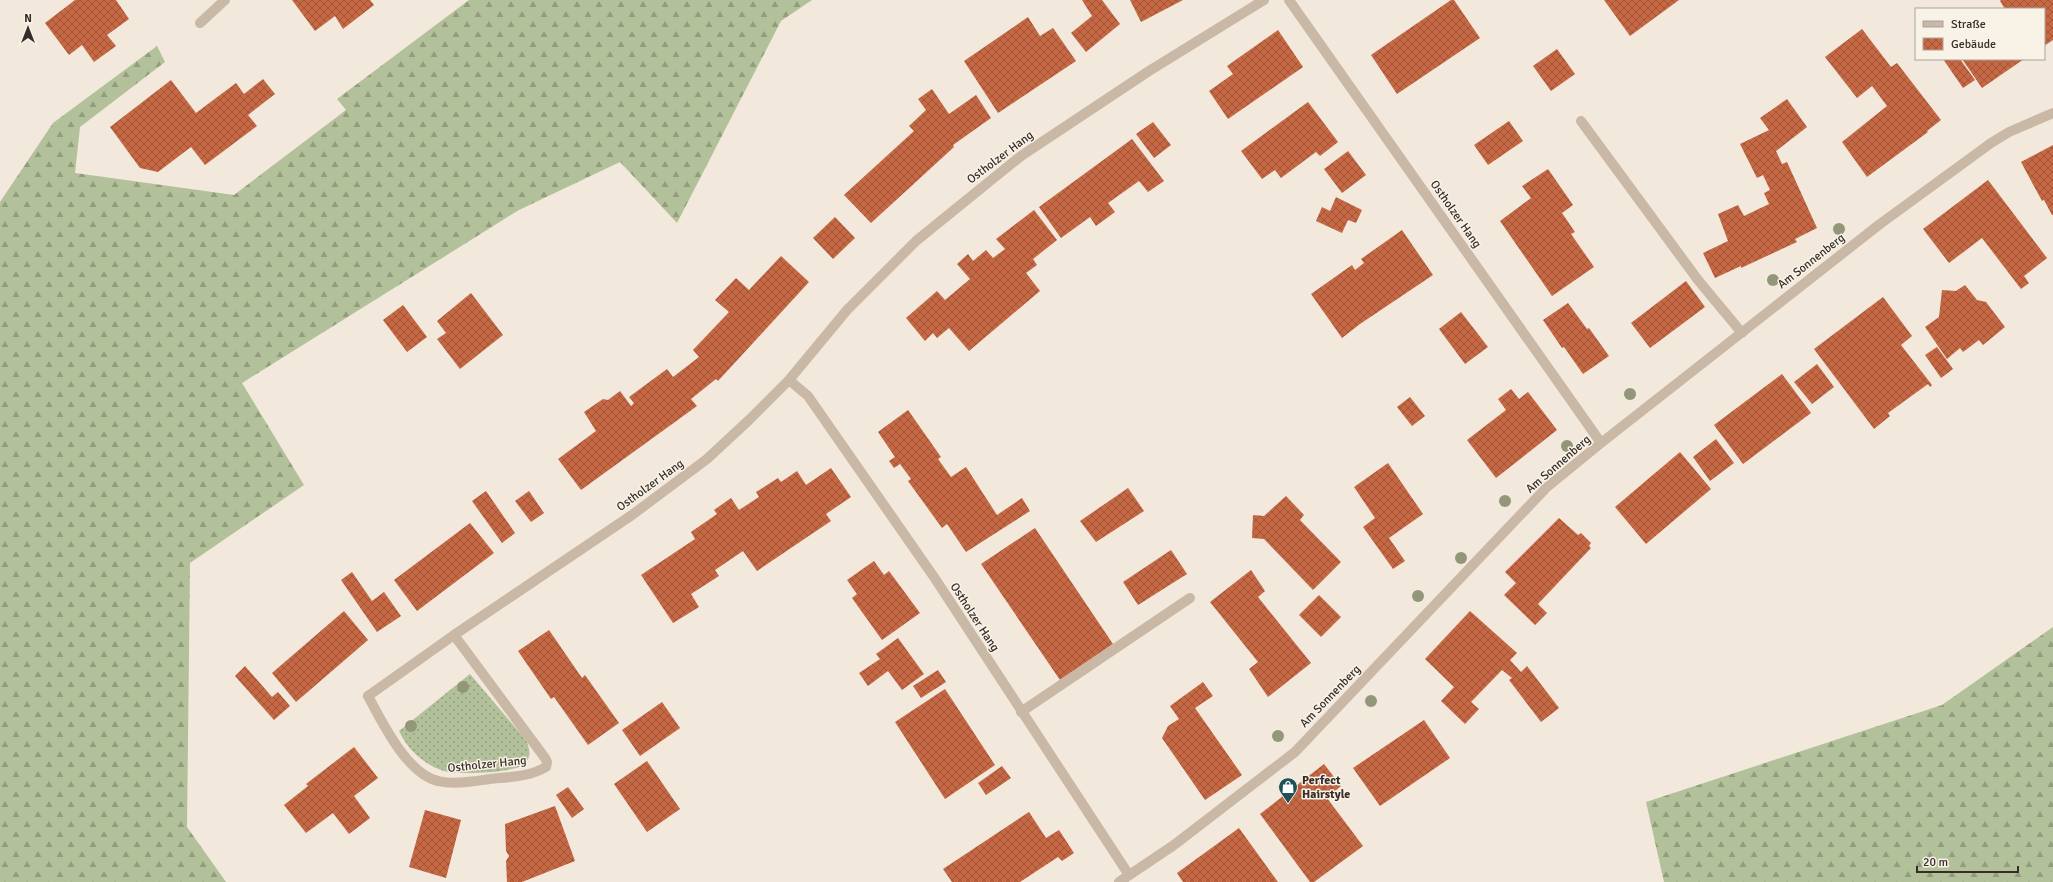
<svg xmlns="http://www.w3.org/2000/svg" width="2053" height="882" font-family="Signika,sans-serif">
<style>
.grass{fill:url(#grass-dots)}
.forest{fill:url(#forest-firs)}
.building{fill:url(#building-cross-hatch)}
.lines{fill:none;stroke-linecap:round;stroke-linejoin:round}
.lane{stroke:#cab8a7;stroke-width:10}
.street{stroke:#cab8a7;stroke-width:10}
.tree{fill:#92977a}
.labels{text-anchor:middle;stroke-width:3;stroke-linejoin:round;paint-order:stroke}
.street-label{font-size:12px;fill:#362d28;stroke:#f9f2e7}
.poi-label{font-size:12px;font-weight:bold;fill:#362d28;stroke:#f9f2e7;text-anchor:start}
</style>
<defs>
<pattern id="grass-dots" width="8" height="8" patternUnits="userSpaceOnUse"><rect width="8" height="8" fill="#b3c19b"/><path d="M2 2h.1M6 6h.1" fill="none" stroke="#929d7e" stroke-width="1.8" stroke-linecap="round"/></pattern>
<pattern id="forest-firs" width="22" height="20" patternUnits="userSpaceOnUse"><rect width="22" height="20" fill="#b3c19b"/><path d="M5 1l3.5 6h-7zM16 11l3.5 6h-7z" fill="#929d7e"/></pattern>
<pattern id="building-cross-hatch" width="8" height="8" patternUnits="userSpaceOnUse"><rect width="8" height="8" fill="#c66844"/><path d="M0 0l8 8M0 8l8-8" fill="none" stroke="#a25639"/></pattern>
</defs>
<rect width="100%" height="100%" fill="#f2e8db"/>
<path class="grass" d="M470,674l56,66c4,9 6,18 -3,25 -11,8 -65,10 -79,6 -20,-6 -37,-22 -45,-40z"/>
<path class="forest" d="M469,0h343l-31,21 -104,202 -57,-61 -101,48 -277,173 62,102 -114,78 -3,264 39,55h-226v-680l53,-79 104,-77 8,16 -85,65 -5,46 159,22 112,-85 -9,-11z
M2053,627v255h-389l-18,-80 296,-97z"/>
<path class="building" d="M75,0h41l13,19 -22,16 9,11 -22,16 -12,-17 -13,10 -24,-32z
M292,0h78l4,5 -31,24 -8,-13 -20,15z
M1082,0h20l18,24 -34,28 -15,-19 21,-17z
M1130,0h53l-42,22z
M1451,0h3l26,38 -83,56 -26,-39z
M1604,0h75l-49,36z
M2001,0h52v40l-9,6v-37h-39l-5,-8z
M1028,17l12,19 13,-8 23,33 -78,52 -34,-52z
M1862,29l29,38 6,-4 44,57 -14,11 1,1 -61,45 -25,-35 45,-36 -15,-20 -15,12 -32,-41z
M1278,30l25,37 -75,52 -19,-28 24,-17 -6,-8z
M1557,49l18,25 -24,17 -18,-25z
M1943,59h17l15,21 -12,8z
M1962,59h62l-42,29z
M263,79l12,15 -27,21 9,11 -52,39 -14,-18 -33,25 -18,-4 -30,-41 61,-47 25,33 40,-30 8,11z
M932,89l17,25 27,-19 15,23 -38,27 1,2 -83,76 -27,-28 70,-64 -5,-5 17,-16 -8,-11z
M1787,99l20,28 -31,24 6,13 5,-2 30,66 -22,11 2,3 -56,26v-2l-26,12 -12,-25 25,-12 -10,-27 20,-9 6,11 25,-12 -5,-11 6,-3 -7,-15 -6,3 -17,-34 29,-14 -9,-12z
M1308,102l30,40 -18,14 -4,-4 -35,26 -6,-8 -13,9 -21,-28z
M1509,121l14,20 -35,24 -14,-20z
M1153,122l18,23 -17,13 -18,-24z
M1132,139l32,42 -16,11 -9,-11 -31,22 7,9 -19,14 -6,-9 -29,21 -22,-31z
M2053,145v70h-1l-8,-15 -2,1 -21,-39z
M1348,151l18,24 -24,18 -18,-24z
M1548,169l25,36 -11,8 13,19 -4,2 23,33 -42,29 -52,-75 31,-23 -9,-12z
M1988,180l59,78 -23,18 5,7 -8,6 -39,-51 -33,25 -26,-34z
M1336,197l26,13 -6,13 -8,-3 -6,13 -26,-12 6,-14 8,4z
M1034,210l23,30 -24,19 4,6 -11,8 14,18 -71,60 -20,-23 -12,10 -4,-5 -8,8 -19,-23 31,-27 8,9 25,-21 -13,-15 11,-10 5,7 13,-11 7,8 12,-9 -9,-10z
M835,217l20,21 -22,21 -20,-21z
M1402,230l31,45 -73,49 -18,14 -31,-44 41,-29 3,5 9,-7 -3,-4z
M781,256l28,26 -91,99 -2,-2 -25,20 6,7 -116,84 -23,-31 38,-28 -12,-19 19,-13 5,1 12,-9 11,15 3,-3 -5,-6 38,-28 6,8 26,-20 -6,-7 36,-38 -14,-12 21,-22 13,12z
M1686,281l19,26 -55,41 -19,-25z
M1965,285l12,15 9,2 19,25 -22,18 -4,-5 -16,12 -3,-4 -13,11 -22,-32 14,-10 3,-27 14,1z
M471,293l32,42 -43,34 -23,-30 9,-6 -9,-12z
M1883,297l29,39 -11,9 31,40 -2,2 -2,-3 -40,29 2,3 -16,13 -60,-80z
M1568,303l19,26 2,-1 20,28 -26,18 -19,-27 -2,1 -19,-28z
M403,305l24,32 -20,15 -24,-32z
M1461,312l27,35 -23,17 -26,-35z
M1937,347l16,22 -12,9 -16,-23z
M1817,364l17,23 -22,17 -18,-22z
M1782,374l29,39 -68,51 -29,-39z
M1511,389l8,10 9,-7 29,38 -61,48 -29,-38 39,-30 -8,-11z
M1410,397l15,19 -13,10 -15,-19z
M908,410l33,47 -3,2 13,18 15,-10 31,48 25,-17 8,13 -64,41 -19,-28 -5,4 -34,-47 3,-2 -11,-15 -6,4 -5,-7 6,-4 -17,-25z
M1716,439l18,24 -24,18 -17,-24z
M1680,452l31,37 -65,55 -31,-37z
M1388,463l35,51 -34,24 16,23 -12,8 -30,-42 12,-9 -21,-31z
M831,468l20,29 -25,17 5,7 -74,50 -14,-20 -28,19 4,6 -28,18 8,13 -26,16 -32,-48 54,-36 -4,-7 26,-18 -3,-4 17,-12 8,12 20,-13 -3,-5 22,-14 3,4 16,-11 9,14z
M1128,488l16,23 -48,31 -16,-21z
M486,491l29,42 -13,10 -30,-42z
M529,491l15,22 -13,9 -16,-21z
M1286,496l18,19 -4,5 41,42 -28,28 -49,-51 -12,-1 1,-23 11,1z
M1559,518l19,17 3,-2 10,10 -2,3 2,2 -53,56 9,9 -12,12 -31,-30 12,-12 -11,-11z
M470,523l24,30 -77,58 -23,-31z
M1035,528l78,116 -53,36 -79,-116z
M1171,550l16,24 -49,31 -15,-23z
M874,561l10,14 5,-4 31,42 -38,27 -30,-42 5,-4 -10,-14z
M1251,570l14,21 -7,6 53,66 -43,34 -19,-28 9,-7 -48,-60z
M352,572l20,29 12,-9 17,24 -24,16 -36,-52z
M1319,595l22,22 -20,20 -22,-22z
M344,611l24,29 -72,62 -24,-29z
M1470,611l47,42 -7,7 11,12 6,-6 32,42 -18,14 -32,-42 3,-2 -10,-8 -31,32 8,7 -14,15 -24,-23 13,-14 -29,-28z
M549,630l33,48 3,-3 34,48 -31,22 -34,-48 -3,2 -33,-48z
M898,638l26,36 -22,16 -14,-19 -20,15 -9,-13 21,-14 -4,-5z
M245,666l27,31 6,-5 12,14 -16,14 -39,-44z
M938,670l8,12 -25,16 -8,-12z
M1203,682l10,14 -18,12 47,67 -37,25 -43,-62 6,-12 11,-7 -9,-13z
M945,689l50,76 -50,34 -50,-77z
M662,702l18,26 -40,28 -18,-26z
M1424,720l26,38 -70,48 -27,-38z
M354,747l24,31 -24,18 16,22 -21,16 -16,-21 -27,20 -22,-28 24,-19 -2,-2z
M647,761l33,48 -33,23 -33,-48z
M1324,764l17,22 -14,12 36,48 -49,36h-4l-50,-68z
M1002,766l9,12 -25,17 -8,-12z
M568,787l16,22 -12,9 -16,-23z
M555,806l20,55 -53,21h-15l-1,-21 3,-5 -3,-5 -1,-27z
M425,810l36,10 -15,58 -37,-11z
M1029,812l17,26 13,-8 15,23 -12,8 -4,-4 -38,25h-68l-9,-13z
M1239,828l39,54h-95l-6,-9z"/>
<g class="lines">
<path class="lane" d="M1581,121l117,159 44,53
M368,696c14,26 39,78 70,85 16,4 36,0 52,-2 19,-2 39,-2 56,-12l1,-5 -2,-4 -91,-123
M1021,712l169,-114"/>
<path class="street" d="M1289,0l312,443
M200,23l25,-23
M789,380l19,16 128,184 193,295
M368,696l86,-61 178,-120 75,-56 42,-39 40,-40 58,-70 69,-69 105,-85 128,-85 115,-71
M1119,882l55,-37 121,-93 251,-264 55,-45 279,-219 111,-81 18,-11 44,-19"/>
</g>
<g class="tree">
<circle cx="1839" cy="229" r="6"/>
<circle cx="1773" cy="280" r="6"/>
<circle cx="1630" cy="394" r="6"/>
<circle cx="1567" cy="446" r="6"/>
<circle cx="1505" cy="501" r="6"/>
<circle cx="1461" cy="558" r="6"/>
<circle cx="1418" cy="596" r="6"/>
<circle cx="463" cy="687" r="6"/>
<circle cx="1371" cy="701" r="6"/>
<circle cx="411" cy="726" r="6"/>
<circle cx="1278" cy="736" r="6"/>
</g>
<defs>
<symbol id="shop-pin" viewBox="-11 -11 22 30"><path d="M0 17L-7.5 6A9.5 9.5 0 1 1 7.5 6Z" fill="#1d5258" stroke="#f9f2e7"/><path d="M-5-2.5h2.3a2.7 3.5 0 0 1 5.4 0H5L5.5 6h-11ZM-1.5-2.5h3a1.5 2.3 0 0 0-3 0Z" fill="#fff"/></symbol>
</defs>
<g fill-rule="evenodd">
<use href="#shop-pin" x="1277" y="776" width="22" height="30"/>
</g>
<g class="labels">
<g class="street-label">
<text transform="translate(1000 157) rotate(-37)" y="4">Ostholzer Hang</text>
<text transform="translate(1456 214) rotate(55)" y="4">Ostholzer Hang</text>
<text transform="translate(1811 261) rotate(-38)" y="4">Am Sonnenberg</text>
<text transform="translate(1558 464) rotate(-41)" y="4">Am Sonnenberg</text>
<text transform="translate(650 485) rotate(-36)" y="4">Ostholzer Hang</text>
<text transform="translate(975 617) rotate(57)" y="4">Ostholzer Hang</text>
<text transform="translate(1330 696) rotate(-46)" y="4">Am Sonnenberg</text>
<text transform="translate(487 764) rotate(-6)" y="4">Ostholzer Hang</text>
</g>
<g class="poi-label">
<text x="1302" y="784">Perfect<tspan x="1302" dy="14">Hairstyle</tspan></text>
</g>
</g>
<rect x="1915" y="8" width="130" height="52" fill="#f9f2e7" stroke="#aba39b"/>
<rect x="1923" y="21" width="20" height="6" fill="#cab8a7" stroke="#aba39b"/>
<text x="1951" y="28" font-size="12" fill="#362d28">Straße</text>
<rect x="1923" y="38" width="20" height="12" fill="url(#building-cross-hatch)" stroke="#aba39b"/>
<text x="1951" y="48" font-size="12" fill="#362d28">Gebäude</text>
<g transform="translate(28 28)" stroke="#f9f2e7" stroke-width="3" paint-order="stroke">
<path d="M0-3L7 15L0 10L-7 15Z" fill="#362d28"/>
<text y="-6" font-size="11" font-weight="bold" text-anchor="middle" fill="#362d28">N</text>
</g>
<path d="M1917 866v6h101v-6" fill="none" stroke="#362d28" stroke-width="2"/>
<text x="1923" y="866" font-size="12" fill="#362d28" stroke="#f9f2e7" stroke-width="3" paint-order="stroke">20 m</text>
</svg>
